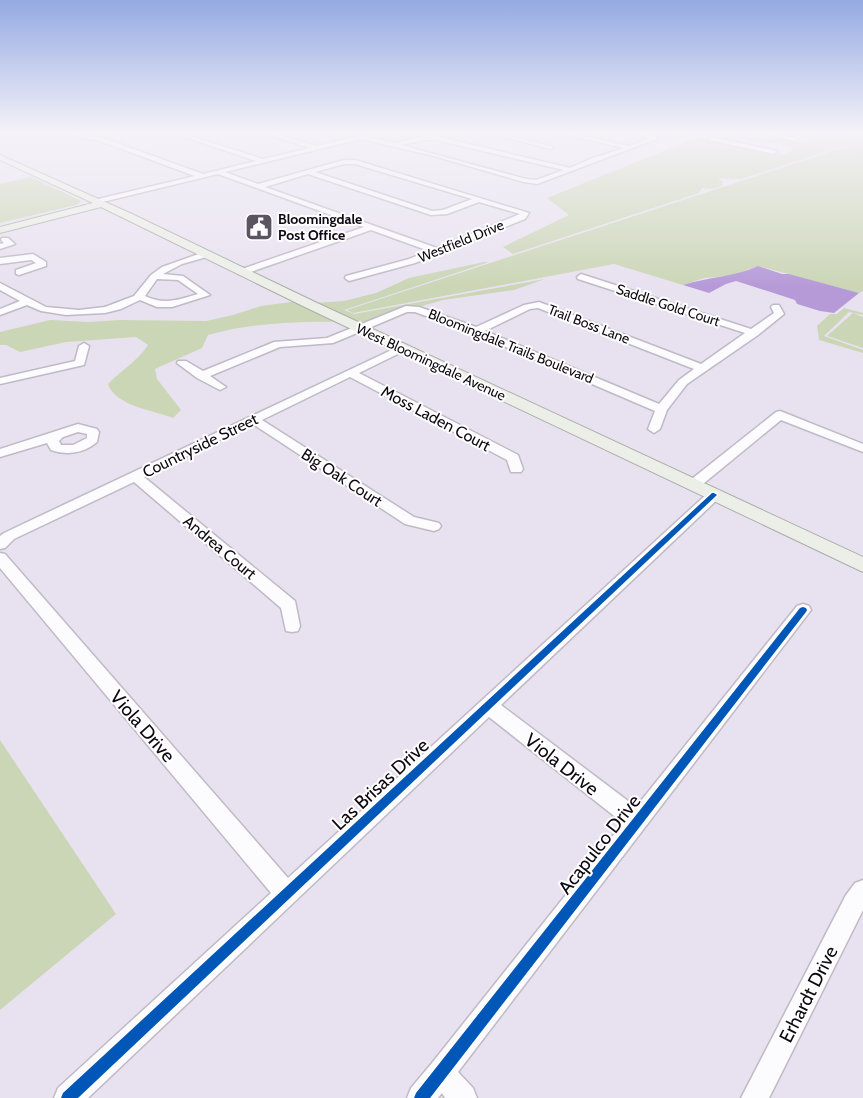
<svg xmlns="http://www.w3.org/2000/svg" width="863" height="1098" font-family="Cabin,sans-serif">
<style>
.green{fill:#cbd6b6}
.water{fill:#b69ad8}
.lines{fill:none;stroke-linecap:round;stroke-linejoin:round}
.minor-casing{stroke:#bfbac5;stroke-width:3}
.major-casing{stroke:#acaea7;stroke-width:2}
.minor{fill:#fcfbfd;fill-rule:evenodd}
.major{fill:#ecefe8;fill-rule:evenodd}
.cycleway-casing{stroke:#fff;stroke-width:3}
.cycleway{fill:#0057b8;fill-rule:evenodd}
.labels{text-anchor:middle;stroke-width:4;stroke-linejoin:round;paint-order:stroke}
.far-poi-label{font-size:14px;font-weight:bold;fill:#0d0912;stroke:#fff;text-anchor:start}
.far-street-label{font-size:14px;fill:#0d0912;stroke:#fff}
.street-label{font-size:16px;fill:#0d0912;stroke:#fff}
.near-street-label{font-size:19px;fill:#0d0912;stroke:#fff}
</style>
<rect width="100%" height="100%" fill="#e8e2f0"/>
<path class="green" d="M794,133l30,1 39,-1v7l-122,39 -23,-1 5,4 -1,4 -11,3 -9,-1 -3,5 -186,61 -10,-7 66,-32 -22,-17 151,-61 87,18 8,-5c-13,-11 -36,-4 -51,-13l39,2 26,4 3,-4z
M863,141v150l-4,2 -101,-27 -28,10 -26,2 -21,7 -69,-21 -261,49 -6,-3z
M31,177l50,24 -5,4 -76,18v-39z
M484,262h5l-145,48 10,4 191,-35 -31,11 -71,10 -77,22 -12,1 -39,-20 29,-2 32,-8 33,-15z
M291,302h9l42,20c-44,-1 -91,1 -134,13l-6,13 -47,21 2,10 24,31 -8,8c-20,-8 -58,-12 -65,-34 13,-14 29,-22 40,-39l-12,-8 -70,5 -46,10 -14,-7h-6v-13l50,-12 38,2 31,-2 87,1 27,-6 28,-9z
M844,308l19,5v2l-14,-3 -25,24 39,14v3l-44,-13 -2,-14 13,-12h7z
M853,313l10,4v31l-36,-12z
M0,740l116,174 -116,96z"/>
<path class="water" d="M758,266l24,8h7l70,19 -25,20 -14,-2 -23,-7 -2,-4 -59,-19 -10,3 -17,9 -26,-8c25,-8 51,-8 75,-19z"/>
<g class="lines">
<defs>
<path id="minor" d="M76,133l27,5 100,36 53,-13 -83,-28h8l82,26 47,-11 -47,-15h9l45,13 53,-13 3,2 -4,2 25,6 30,-7h12l134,32 20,-9 34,-11 -65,-15h10l61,13 20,-8 -18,-5h10l17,5 -122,46 -13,-2 -94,-27 -69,-16 -136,33 33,12 86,-24h11l174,53 -4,6 -110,44 -66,18 -4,-3 1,-2 63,-17 20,-8 -58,-21 -126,44h-6v-4l125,-43 -146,-53 -124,30v-4l101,-24 -95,-35 -26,-5zM424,140h12l128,30 -28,10 -10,-1 -125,-34zM344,164h11l117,35 -29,11 -11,1 -117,-39zM308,174l123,41 16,-1 32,-12 41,12 -83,34 -172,-61z
M487,133h10l57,14 -3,2z
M760,133h12l27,6 -3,2z
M711,137l63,13 3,2 -3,2 -65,-14z
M2,238h6l7,6 -15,5v-5l4,-1 -3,-3z
M207,251l4,3 -1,2 -28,8 -19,10 20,2 27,19 -38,12h-15l-17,-7 -19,9 -16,4 -39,2 -25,-4 -14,-6 -27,10v-6l20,-8 -20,-11v-7l46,24 33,3 26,-3 29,-11 17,-21 11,-8zM157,279l21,1 20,14c-20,6 -34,11 -53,2z
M33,254l13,8v4l-27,9 -3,-1v-4l20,-7 -5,-3 -31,4v-6z
M581,274l170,55 23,-16 -3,-6 2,-2h6l5,9 -26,21 -71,49 -20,26 -7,19 -6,4 -6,-4 7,-18 -182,-78 -58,-21h-8l-74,31 -53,4 -70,29 16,11 -6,3 -23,-12 -20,-15 1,-2h8l17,10 71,-29 53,-4 79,-32 13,1 57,20 48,-22 15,-3 162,62 44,-31 -167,-54 -1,-2zM538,308l156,61 -15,11 -20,24 -174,-73 45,-22z
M84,343l5,3 -5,19 -84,19v-6l75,-17 4,-15z
M402,345l4,1 1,2 -1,2 -47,23 159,82 5,14 -2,3h-10l-4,-12 -157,-83 -88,43 152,97 25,6 2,3 -2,3 -5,2 -29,-7 -152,-100 -109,53 151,124 5,25 -2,5 -6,1 -6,-1 -5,-23 -147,-126 -120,57 -9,9 -5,1v-13l4,-3z
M780,411l83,33v8l-82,-32 -83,68h-10l-2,-3 2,-3 88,-70z
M78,424l19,5 2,3 -2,10c-13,11 -30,14 -46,8l-4,-7 -47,14v-8zM78,432l9,2v4l-14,7h-12l-2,-4 4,-4z
M714,491l5,1 2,3 -2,3 -218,207 135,102 161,-201 6,-2 6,2 2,4 -353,462 15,16 4,10h-32l-3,-5 -4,5h-31l4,-10 21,-25 191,-240 -134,-106 -401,381h-34l4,-10 213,-195 -271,-325v-15l5,1 283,324 421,-386z
M863,880v30l-94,188h-28l105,-203 9,-12z"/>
<path id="major" d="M0,155l132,59 183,88 548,255v15l-556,-264 -206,-101 -101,26v-6l93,-24 -93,-43z"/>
</defs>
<use href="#minor" class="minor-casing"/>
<use href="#major" class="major-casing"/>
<use href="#minor" class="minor"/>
<use href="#major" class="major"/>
<defs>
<path id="cycleway" d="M712,493h2l3,2 -639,603h-17l2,-5z
M803,607l3,1 1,2 -1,2 -376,486h-16l2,-5 384,-485z"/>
</defs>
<use href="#cycleway" class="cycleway-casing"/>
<use href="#cycleway" class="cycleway"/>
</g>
<linearGradient id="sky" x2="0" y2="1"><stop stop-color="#94aae2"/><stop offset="0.46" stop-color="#f5f2f8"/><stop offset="1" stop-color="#f5f2f8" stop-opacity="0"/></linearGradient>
<rect width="863" height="287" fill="url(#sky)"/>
<defs>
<symbol id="civic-square" viewBox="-11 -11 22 22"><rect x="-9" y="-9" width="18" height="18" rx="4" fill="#5a5560" stroke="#fff"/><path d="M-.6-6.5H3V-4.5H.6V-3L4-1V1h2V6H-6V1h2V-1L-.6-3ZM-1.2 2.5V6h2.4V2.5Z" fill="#fff"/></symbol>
</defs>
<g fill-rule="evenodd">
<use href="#civic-square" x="243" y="211" width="32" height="32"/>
</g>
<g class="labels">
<g class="far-poi-label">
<text x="278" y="224">Bloomingdale<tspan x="278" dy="16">Post Office</tspan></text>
</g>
<g class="far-street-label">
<text transform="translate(461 241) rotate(-22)" y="5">Westfield Drive</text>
<text transform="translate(668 305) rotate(18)" y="5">Saddle Gold Court</text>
<text transform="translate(589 324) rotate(21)" y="5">Trail Boss Lane</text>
<text transform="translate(511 346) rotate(22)" y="5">Bloomingdale Trails Boulevard</text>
<text transform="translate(431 362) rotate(25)" y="5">West Bloomingdale Avenue</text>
</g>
<g class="street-label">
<text transform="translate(436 418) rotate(28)" y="6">Moss Laden Court</text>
<text transform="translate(200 445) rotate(-26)" y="6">Countryside Street</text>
<text transform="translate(342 477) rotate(33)" y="6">Big Oak Court</text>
<text transform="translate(220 547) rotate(40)" y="6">Andrea Court</text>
</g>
<g class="near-street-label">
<text transform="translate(143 726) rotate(49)" y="7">Viola Drive</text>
<text transform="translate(562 764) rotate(38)" y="7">Viola Drive</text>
<text transform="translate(380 784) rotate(-43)" y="7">Las Brisas Drive</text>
<text transform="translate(599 844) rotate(-52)" y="7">Acapulco Drive</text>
<text transform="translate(808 994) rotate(-63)" y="7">Erhardt Drive</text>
</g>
</g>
</svg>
